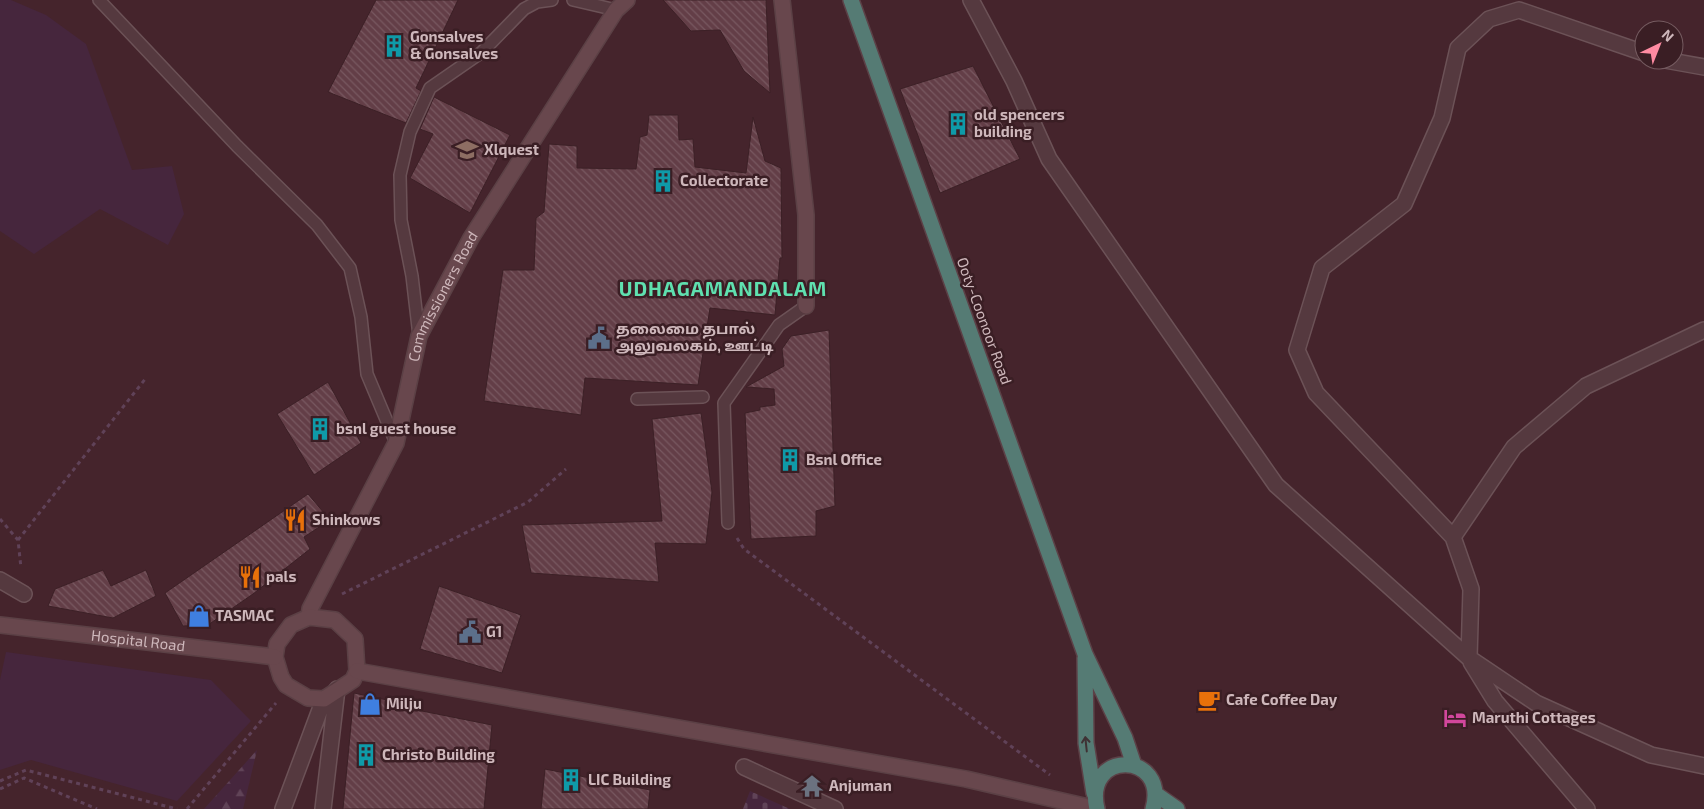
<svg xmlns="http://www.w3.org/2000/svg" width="1704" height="809" font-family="'Exo 2','Noto Sans Tamil',sans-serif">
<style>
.green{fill:#46263d}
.forest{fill:url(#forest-firs)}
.cemetery{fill:url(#cemetery-stones)}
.building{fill:url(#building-back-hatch);stroke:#3c2026}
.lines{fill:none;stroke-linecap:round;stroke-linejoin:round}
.lane-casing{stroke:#6c5257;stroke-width:14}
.street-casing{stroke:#6c5257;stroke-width:18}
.secondary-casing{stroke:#5b4045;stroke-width:18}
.highway-casing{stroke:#5c4147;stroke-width:18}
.path{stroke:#604258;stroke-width:3;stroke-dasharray:4 4;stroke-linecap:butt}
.lane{stroke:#55393f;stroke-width:11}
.street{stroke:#55393f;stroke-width:15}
.secondary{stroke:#68474d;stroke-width:15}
.highway{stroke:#557b74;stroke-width:15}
.oneway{stroke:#3f3134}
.labels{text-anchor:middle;stroke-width:5;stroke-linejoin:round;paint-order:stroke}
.poi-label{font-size:15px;font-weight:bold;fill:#ceb7bb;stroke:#3a1e24;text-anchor:start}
.street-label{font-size:15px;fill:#ceb7bb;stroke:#3a1e24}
.district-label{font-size:20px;font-weight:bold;letter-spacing:1px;fill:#5fe0af;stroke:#3a1e24}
</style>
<defs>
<pattern id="forest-firs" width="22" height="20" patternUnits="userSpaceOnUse" patternTransform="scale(1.25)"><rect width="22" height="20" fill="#46263d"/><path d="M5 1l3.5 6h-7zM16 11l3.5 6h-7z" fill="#604357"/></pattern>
<pattern id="cemetery-stones" width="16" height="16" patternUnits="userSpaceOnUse" patternTransform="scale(1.25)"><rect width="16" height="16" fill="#46263d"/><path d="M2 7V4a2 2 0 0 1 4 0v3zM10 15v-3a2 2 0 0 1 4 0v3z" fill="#604357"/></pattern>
<pattern id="building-back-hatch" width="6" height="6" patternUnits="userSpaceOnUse" patternTransform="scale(1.25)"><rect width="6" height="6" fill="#633e47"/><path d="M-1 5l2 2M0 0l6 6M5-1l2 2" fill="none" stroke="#785860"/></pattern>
</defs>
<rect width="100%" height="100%" fill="#45242c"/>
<path class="green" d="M0,0h11l35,15 40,29 46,126 40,-4 12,48 -16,31 -68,-36 -66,45 -34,-23z
M6,652l205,28 40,41 -74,80 -146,-41 -31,10v-90z"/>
<path class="forest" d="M257,750l-14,59h-39z"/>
<path class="cemetery" d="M750,791l40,18h-47z"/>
<path class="building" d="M376,0h82l-42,88 5,3 -15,32 -78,-31z
M663,0h103l4,93 -26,-22 -24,-41 -29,1z
M973,66l47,93 -80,34 -40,-104z
M434,97l76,38 -40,78 -60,-35 23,-44 -13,-5z
M649,115h29l1,25 14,-1 2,28 51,6 7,-56 12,44 16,7 1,90h-2l-5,57 -65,-7 -12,77 -113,-7 -4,37 -97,-14 19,-131h31l2,-52 8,-6 5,-68 28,2v22l59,1 4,-32 7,-2z
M829,330l6,176 -19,5v25l-65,3 -6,-126 15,-3v-3l15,-2 -1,-16 -28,-2 38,-21 -2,-17 9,-13z
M328,382l33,61 -47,32 -37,-61z
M701,413l11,79 -6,52 -51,-1 4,39 -128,-9 -9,-48 140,-4 -10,-102z
M308,494l22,26 -26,17 6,12 -57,45 -45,31 -25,1 -18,-33z
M103,570l8,16 35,-16 10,26 -43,22 -65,-12 7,-17z
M439,586l82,29 -19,58 -82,-24z
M354,693l38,8v4l100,20 -8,84h-141z
M545,769l105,21 -2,19h-107z"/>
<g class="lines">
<defs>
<path id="lane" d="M99,0l138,146 80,79 33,43 11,49 6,57 29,69
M573,0l43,10
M419,336l-7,-60 -11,-56 -1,-45 10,-43 20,-44 52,-36 42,-43 13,-7 15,-2
M637,399l66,-2
M728,523l-4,-120 55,-78 27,-19"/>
<path id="street" d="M971,0l43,81 35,78 227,326 193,173 2,-69 -18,-52 -137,-144 -19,-43 25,-82 82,-64 38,-86 16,-70 31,-29 30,-9 125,43
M1665,60l39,7
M1453,537l61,-90 72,-61 118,-56
M0,580l24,14
M1469,658l67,45 115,52 53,11
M1471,662l24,39 92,108
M744,767l91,42
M283,809l41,-110
M323,809l14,-120"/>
<g id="secondary">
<path d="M782,0l24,215v91"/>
<path id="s1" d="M309,617l1,-8 86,-166 23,-107 52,-98 145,-228 11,-10"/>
<path d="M309,617l26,3 20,19 2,32 -4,9 -29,19 -16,-1 -22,-13 -5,-8 -6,-20 2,-13 14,-19z"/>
<path id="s2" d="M0,625l275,32"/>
<path d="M357,671l609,108 131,30"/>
</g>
<path id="highway" d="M851,0l234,654 40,84 9,27
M1085,658l1,85 8,50
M1157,795l20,14
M1097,809c-14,-60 72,-58 56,0"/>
</defs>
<use href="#lane" class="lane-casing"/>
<use href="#street" class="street-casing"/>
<use href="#secondary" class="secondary-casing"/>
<use href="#highway" class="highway-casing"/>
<path class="path" d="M0,519l18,21 3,28
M737,538l7,11 306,226
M18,540l128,-162
M342,594l186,-92 38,-33
M0,781l26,-11 151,39
M0,789l24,-11 73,31
M187,809l89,-106"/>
<use href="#lane" class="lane"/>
<use href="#street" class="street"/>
<use href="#secondary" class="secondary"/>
<use href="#highway" class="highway"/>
</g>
<defs><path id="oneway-shaft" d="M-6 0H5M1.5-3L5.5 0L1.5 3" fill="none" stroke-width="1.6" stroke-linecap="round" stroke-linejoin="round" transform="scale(1.25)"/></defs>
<use class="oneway" href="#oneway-shaft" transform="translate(1086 744) rotate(-96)"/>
<defs>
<symbol id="building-bare" viewBox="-9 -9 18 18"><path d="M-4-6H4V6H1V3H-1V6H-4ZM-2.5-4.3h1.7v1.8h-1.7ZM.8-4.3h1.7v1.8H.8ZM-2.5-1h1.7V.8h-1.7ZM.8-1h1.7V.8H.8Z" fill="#0f9aa8" stroke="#3a1e24" stroke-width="2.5" paint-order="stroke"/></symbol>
<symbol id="school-bare" viewBox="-9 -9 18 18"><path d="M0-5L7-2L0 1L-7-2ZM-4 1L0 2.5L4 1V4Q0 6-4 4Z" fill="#8d6e63" stroke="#3a1e24" stroke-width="2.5" paint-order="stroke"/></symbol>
<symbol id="civic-bare" viewBox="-9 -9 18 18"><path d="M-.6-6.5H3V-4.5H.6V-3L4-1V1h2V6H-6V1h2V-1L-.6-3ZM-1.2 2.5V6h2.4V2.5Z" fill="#5c6f8a" stroke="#3a1e24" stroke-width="2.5" paint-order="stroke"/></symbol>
<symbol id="restaurant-bare" viewBox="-9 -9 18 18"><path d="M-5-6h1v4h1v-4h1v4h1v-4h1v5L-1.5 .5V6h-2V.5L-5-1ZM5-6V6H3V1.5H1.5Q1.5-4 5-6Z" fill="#e8710a" stroke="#3a1e24" stroke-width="2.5" paint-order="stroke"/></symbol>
<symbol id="shop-bare" viewBox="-9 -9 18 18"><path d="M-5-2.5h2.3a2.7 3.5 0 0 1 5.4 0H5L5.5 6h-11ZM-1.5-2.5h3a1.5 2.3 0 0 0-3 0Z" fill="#3f7fe0" stroke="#3a1e24" stroke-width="2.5" paint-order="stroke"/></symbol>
<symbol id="cafe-bare" viewBox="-9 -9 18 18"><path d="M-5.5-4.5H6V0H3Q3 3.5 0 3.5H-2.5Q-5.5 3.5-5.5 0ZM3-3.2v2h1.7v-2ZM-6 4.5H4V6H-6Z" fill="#e8710a" stroke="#3a1e24" stroke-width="2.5" paint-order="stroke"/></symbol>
<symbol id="hotel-bare" viewBox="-9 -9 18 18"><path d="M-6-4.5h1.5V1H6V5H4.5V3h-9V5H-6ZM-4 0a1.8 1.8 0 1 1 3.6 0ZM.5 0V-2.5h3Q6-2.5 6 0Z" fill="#d1479c" stroke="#3a1e24" stroke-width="2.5" paint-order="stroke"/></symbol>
<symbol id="temple-bare" viewBox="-9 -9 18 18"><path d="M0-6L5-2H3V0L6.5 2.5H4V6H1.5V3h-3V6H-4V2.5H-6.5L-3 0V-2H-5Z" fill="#6b7280" stroke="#3a1e24" stroke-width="2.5" paint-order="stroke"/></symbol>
</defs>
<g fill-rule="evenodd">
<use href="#building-bare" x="378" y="30" width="32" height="32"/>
<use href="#building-bare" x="942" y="108" width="32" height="32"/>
<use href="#school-bare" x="451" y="134" width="32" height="32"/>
<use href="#building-bare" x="647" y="165" width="32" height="32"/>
<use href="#civic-bare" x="583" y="322" width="32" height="32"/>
<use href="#building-bare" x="304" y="413" width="32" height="32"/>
<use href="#building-bare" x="774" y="444" width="32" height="32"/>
<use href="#restaurant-bare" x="279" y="504" width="32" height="32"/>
<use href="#restaurant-bare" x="234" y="561" width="32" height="32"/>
<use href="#shop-bare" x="183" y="600" width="32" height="32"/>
<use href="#civic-bare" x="454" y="616" width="32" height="32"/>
<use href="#cafe-bare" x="1193" y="684" width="32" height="32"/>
<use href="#shop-bare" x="354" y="688" width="32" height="32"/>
<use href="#hotel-bare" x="1439" y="702" width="32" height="32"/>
<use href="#building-bare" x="350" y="739" width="32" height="32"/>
<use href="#building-bare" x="555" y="764" width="32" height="32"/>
<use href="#temple-bare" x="796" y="770" width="32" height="32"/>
</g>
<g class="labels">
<g class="poi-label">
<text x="410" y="42">Gonsalves<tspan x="410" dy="17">&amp; Gonsalves</tspan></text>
<text x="974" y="120">old spencers<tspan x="974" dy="17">building</tspan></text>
<text x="484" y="155">Xlquest</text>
<text x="680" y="186">Collectorate</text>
<text x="616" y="334">தலைமை தபால்<tspan x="616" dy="17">அலுவலகம், ஊட்டி</tspan></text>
<text x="336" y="434">bsnl guest house</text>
<text x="806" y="465">Bsnl Office</text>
<text x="312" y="525">Shinkows</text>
<text x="266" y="582">pals</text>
<text x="215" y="621">TASMAC</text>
<text x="486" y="637">G1</text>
<text x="1226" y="705">Cafe Coffee Day</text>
<text x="386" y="709">Milju</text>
<text x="1472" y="723">Maruthi Cottages</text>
<text x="382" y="760">Christo Building</text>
<text x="588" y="785">LIC Building</text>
<text x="829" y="791">Anjuman</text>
</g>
<g class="street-label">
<text dy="5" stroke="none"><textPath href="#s1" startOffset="350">Commissioners Road</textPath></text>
<text transform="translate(984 321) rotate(70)" y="5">Ooty-Coonoor Road</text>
<text dy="5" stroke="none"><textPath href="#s2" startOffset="139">Hospital Road</textPath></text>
</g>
<g class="district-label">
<text x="723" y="296">UDHAGAMANDALAM</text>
</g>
</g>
<g transform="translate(1659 45) rotate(43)"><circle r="24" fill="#3a1e24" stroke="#755b60"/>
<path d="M0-4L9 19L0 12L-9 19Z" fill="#ff8ba2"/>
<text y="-8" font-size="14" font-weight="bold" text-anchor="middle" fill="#ceb7bb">N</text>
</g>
</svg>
